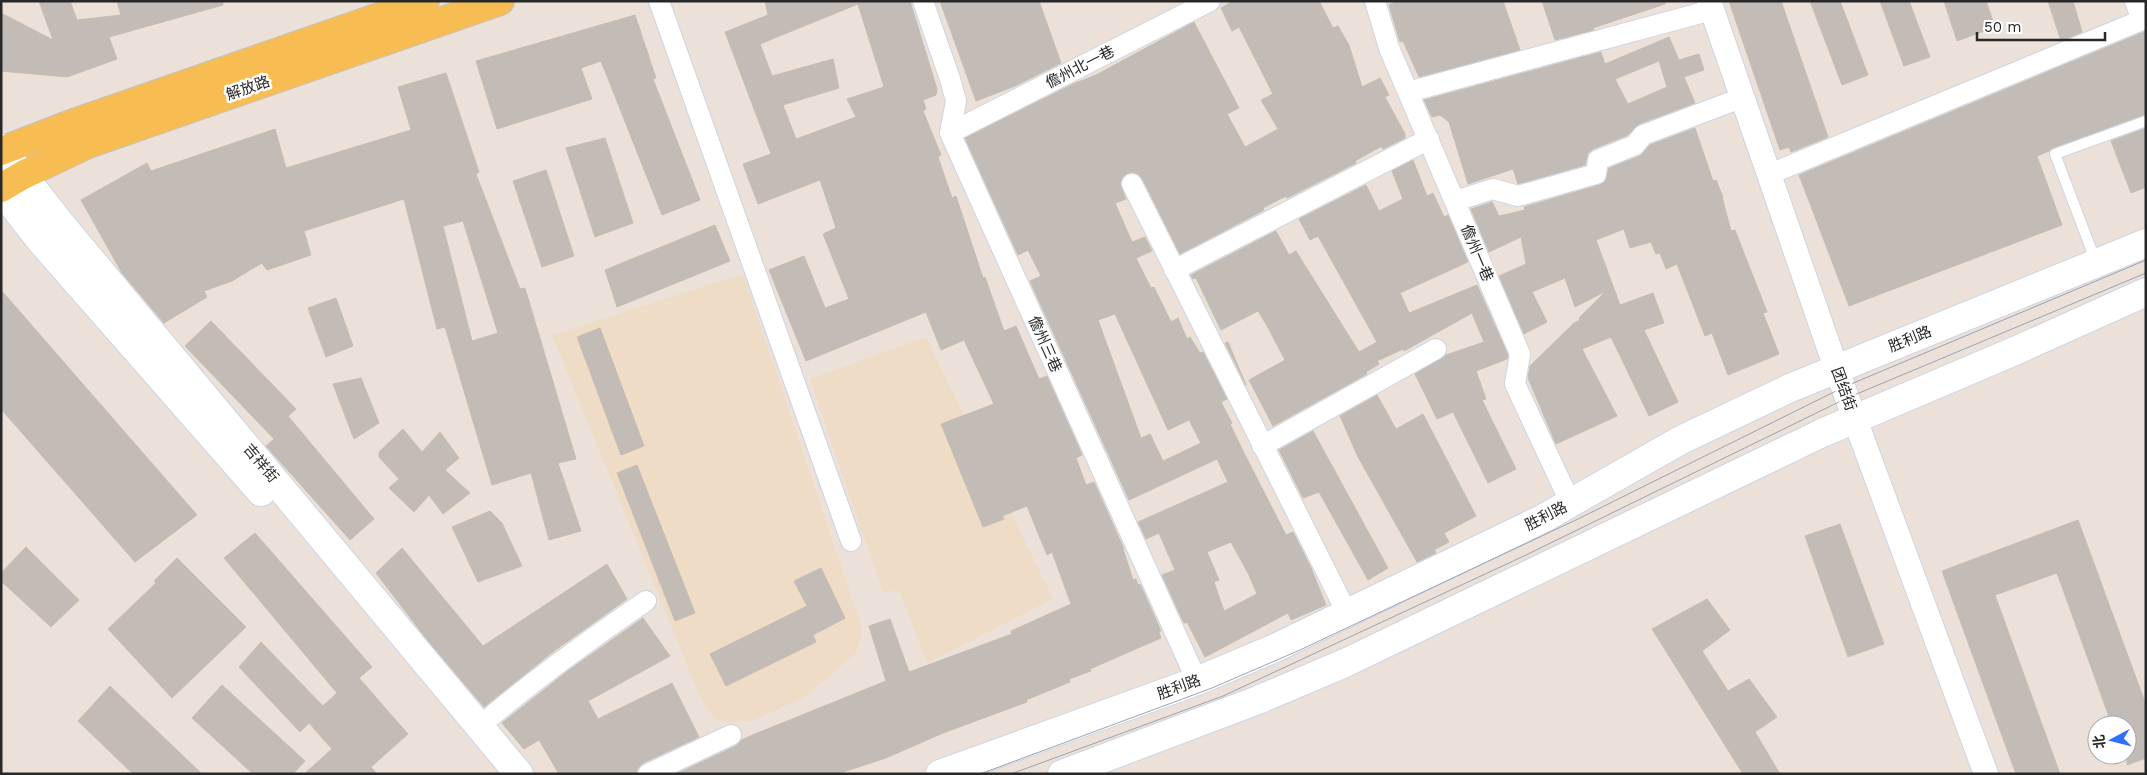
<svg xmlns="http://www.w3.org/2000/svg" width="2147" height="775" font-family="'Work Sans','Noto Sans SC',sans-serif">
<style>
.education{fill:#eedcc6}
.building{fill:#c3bbb5;stroke:#c6bdb2;fill-rule:evenodd}
.lines{fill:none;stroke-linecap:round;stroke-linejoin:round}
.service-casing{stroke:#cdd4e2;stroke-width:12}
.minor-casing{stroke:#cdd4e2;stroke-width:22}
.tertiary-casing{stroke:#cdd4e2;stroke-width:26}
.secondary-casing{stroke:#cdd4e2;stroke-width:30}
.primary-casing{stroke:#c3c3c3;stroke-width:30}
.service{stroke:#fff;stroke-width:10}
.minor{stroke:#fff;stroke-width:20}
.tertiary{stroke:#fff;stroke-width:24}
.secondary{stroke:#fff;stroke-width:28}
.primary{stroke:#f7bd52;stroke-width:28}
.tram{stroke:#9ba1b3;stroke-width:1}
.labels{text-anchor:middle;stroke-width:5;stroke-linejoin:round;paint-order:stroke}
.street-label{font-size:15px;fill:#282828;stroke:#fff}
</style>
<rect width="100%" height="100%" fill="#ebe1d8"/>
<path class="education" d="M743,274l118,351v14l-6,15 -50,43 -53,24 -22,1 -15,-2 -14,-21 -149,-364z
M926,337l127,262 -126,64 -28,-73 -16,3 -73,-214z"/>
<path class="building" d="M39,1h31l7,19 44,-5 -4,-14h106v4l-114,32 8,22 -50,18 -66,-6v-58l52,27z
M765,1h145l27,88 -1,6 -13,5 3,9 -3,2 18,44 -3,2 14,41 4,-2 27,82 2,-1 19,54 12,-5 23,53 8,-3 35,79 -6,3 10,27 8,-3 30,67h-1l10,31 3,-1 2,6 2,-1 21,47 -2,1 2,6 -71,31 1,2 -22,8 1,3 -44,18 1,2 -84,31 -57,25 -49,16h-161l60,-28 5,-6 14,-6 131,-53 -17,-55 21,-7 19,53 103,-38 -1,-3 60,-27 -19,-52 -5,3 -20,-49 -25,10 2,3 -21,8 -42,-103 53,-20 -30,-64 -23,10 -15,-38 -120,49 -37,-91 35,-14 21,52 24,-9 -26,-65 13,-6 -16,-48 -62,24 -15,-40 28,-10 -46,-122 43,-17zM858,4l26,83 -37,12 9,18 -60,22 -13,-34 56,-17 -6,-29 -61,17 -12,-32z
M940,1h99l22,62 -46,23 -39,15z
M1233,1h86l14,27 5,-2 11,19 13,42 18,-9 9,17 -4,2 20,37v4l-22,11 -1,-2h-2l-25,14 1,2 -69,35 -1,-2 -23,12 1,2 -84,44 -38,-76 -4,-4 -6,-2 -6,2 -4,4 -2,6 6,15 -11,4 17,39 13,-5 7,14 -16,7 15,30 3,-1 17,35 7,-4 9,21 3,-2 10,16 3,-1 24,47 -6,3 11,21 -2,1 13,27 43,84 7,-3 18,36 15,37 -35,15 -3,-7 -83,44 -18,-35 -3,1 -22,-48 13,-5 -16,-37 -13,6 -8,-17 90,-40 -11,-23 -88,41 -99,-219 11,-5 -13,-26 -10,5 -53,-117 108,-54 23,-9 98,-53 45,86 -12,6 18,33 33,-18 -17,-29 12,-6 -34,-67 -7,4 -11,-23zM1115,314l53,116 21,-10 12,23 -38,18 -13,-27 -9,4 -43,-118zM1231,542l18,33 8,19 -33,17 -10,-29 5,-2 -12,-28z
M1397,1h106l17,49 -101,27 -16,-36 -3,1 -11,-37z
M1542,1h123v3l-72,24 1,2 -39,10z
M1729,1h52l47,136 -37,15 -2,-5 -9,3z
M1810,1h30l28,74 -26,10z
M1880,1h29l21,56 -26,9z
M1944,1h42l9,26 -38,14z
M2048,1h25l9,31 -21,9z
M635,15l21,63 -3,1 47,121 -38,15 -61,-154 -20,7 11,31 -95,30 -21,-68z
M2146,31v83l-93,34 -4,3 -12,5 25,69 -213,81 -50,-131z
M1669,37l10,23 20,-6 5,16 -20,7 11,26 -56,21 -11,11 -35,14 -5,4 -3,12 -67,19 -5,-15 -45,15 -19,-62 -9,-7 -8,2 -8,-17 177,-48 4,12zM1659,61l8,26 -39,17 -13,-25z
M446,73l33,99 -3,2 44,115 5,-1 51,171 -18,4 23,68 -32,9 -18,-67 -39,12 -47,-158 -8,2 -33,-130 -100,32 7,24 -44,15 -5,-7 -30,18 -28,10 3,6 -43,26 -42,-50 -41,-73 66,-37 4,8 124,-42 11,39 125,-38 -13,-43zM463,221l35,112 -26,8 -29,-115z
M1695,128l18,53 3,-1 7,17h-1l9,34 4,-1 32,82 -4,1 16,41 -51,21 -16,-42 -7,3 -28,-72 -11,5 -6,-16 -4,1 -5,-12 -21,6 -6,-19 -28,11 24,65 33,-12 11,30 -20,7 34,72 -29,14 -38,-79 -29,12 35,67 -61,28 -28,-66 2,-12 44,-43 6,-3 -1,-2 27,-27 -31,16 -10,-29 -33,14 15,30 -23,12 -25,-58 27,-12 -5,-27 -32,15 -18,-43 21,-7 7,14 26,-6 -1,-3 75,-22 6,-4 4,-13 31,-12 10,-11z
M2146,128v59l-15,6 -20,-52z
M605,138l28,85 -38,14 -29,-89z
M1413,160l14,36 6,-3 11,24 4,-2 20,47 -68,31 9,20 68,-28 31,70 -1,4 -31,12 10,28 -4,1 34,69 -28,14 -35,-71 -16,7 -22,-45 31,-19 38,-13 -12,-29 -68,38 -1,-2 -26,12 2,3 -13,8 1,2 -94,52 -24,-46 36,-20 -19,-36 -8,-13 -37,19 -25,-52 -3,1 -2,-4 85,-44 13,24 7,-4 63,101 18,-10 -59,-106 -8,4 -11,-21 67,-34 13,26 24,-12 -11,-28z
M546,170l28,86 -32,11 -29,-86z
M715,225l15,36 -113,46 -12,-37z
M1,290l196,225 -62,47 -134,-153z
M336,298l17,48 -27,11 -18,-49z
M211,321l85,88 -8,7 86,103 -24,21 -84,-94 8,-7 -89,-93z
M600,328l44,118 -23,9 -44,-118z
M1228,342l18,43 -21,-42z
M361,378l18,45 -25,16 -21,-55z
M1377,395l19,34 27,-15 53,102 -32,17 5,9 -15,8 2,3 -19,9 -59,-105 -18,-41z
M403,429l19,23 18,-20 19,26 -14,12 25,23 -27,21 -14,-19 -15,17 -25,-24 10,-9 -20,-22v-5z
M1313,431l75,137 -20,12 -49,-88 -16,6 -24,-48z
M637,465l58,148 -20,8 -58,-148z
M490,511l12,12 20,43 -44,16 -26,-55z
M2078,520l68,185v53l-19,7v-40h-15l-55,-152 -62,22 65,179h-44l-74,-203z
M1840,524l44,120 -36,13 -43,-121z
M255,533l117,134 -13,11 49,56 -37,33 6,7h-73l28,-25 -23,-26 -9,9 -61,-65 22,-25 62,64 14,-13 -113,-135z
M26,547l53,53 -28,27 -50,-46v-8z
M402,548l81,98 124,-82 20,35 -73,52 -70,56 -56,-66 -52,-68z
M177,558l69,69 -74,71 -64,-69 48,-46 -2,-2z
M821,568l24,50 -32,17 3,7 -90,44 -16,-32 97,-48 -13,-25z
M1707,599l23,31 -28,21 26,40 21,-12 28,38 -22,15 25,42h-37l-91,-145z
M643,618l27,38 -82,45 10,18 74,-36 27,54 -56,26 -5,5 -2,6h-77l-20,-34 -15,9 -22,-26 67,-53z
M222,685l83,76 -12,13h-40l-61,-56z
M110,686l92,88h-69l-55,-53z"/>
<g class="lines">
<defs>
<path id="service" d="M2096,262l-41,-108 91,-33"/>
<path id="minor" d="M659,1l192,540
M923,1l27,78 6,22 -6,32 247,548
M1375,1l14,47 131,306 -5,30 56,120
M1408,92l304,-82
M950,133l260,-132
M1770,174l372,-154 -7,-19
M1132,184l215,429
M1455,201l38,-12 25,7 78,-22 2,-14 37,-15 8,-10 101,-38
M1174,270l255,-131
M1262,446l174,-97
M480,726c53,-46 109,-86 166,-125
M648,774l83,-39"/>
<path id="tertiary" d="M1709,1l127,367 150,406"/>
<path id="secondary" d="M1,148l59,75 459,551
M1,190l39,50 221,252
M940,774l257,-93 76,-32 271,-131 137,-78 109,-52 356,-145
M1062,774l196,-74 87,-37 477,-230 195,-83 129,-58"/>
<path id="primary" d="M1,151l70,-27 354,-123
M1,188l22,-13 65,-31 412,-143"/>
</defs>
<use href="#service" class="service-casing"/>
<use href="#minor" class="minor-casing"/>
<use href="#tertiary" class="tertiary-casing"/>
<use href="#secondary" class="secondary-casing"/>
<use href="#primary" class="primary-casing"/>
<use href="#service" class="service"/>
<use href="#minor" class="minor"/>
<use href="#tertiary" class="tertiary"/>
<use href="#secondary" class="secondary"/>
<use href="#primary" class="primary"/>
<path class="tram" d="M980,774l232,-86 88,-38 280,-132 264,-131 302,-127
M1011,774l212,-78 303,-141 321,-157 299,-125"/>
</g>
<g class="labels">
<g class="street-label">
<text transform="translate(1080 67) rotate(-27)" y="5">儋州北一巷</text>
<text transform="translate(248 88) rotate(-19)" y="5">解放路</text>
<text transform="translate(1477 253) rotate(67)" y="5">儋州一巷</text>
<text transform="translate(1910 339) rotate(-22)" y="5">胜利路</text>
<text transform="translate(1045 344) rotate(66)" y="5">儋州三巷</text>
<text transform="translate(1844 389) rotate(70)" y="5">团结街</text>
<text transform="translate(261 463) rotate(50)" y="5">吉祥街</text>
<text transform="translate(1546 516) rotate(-27)" y="5">胜利路</text>
<text transform="translate(1179 687) rotate(-20)" y="5">胜利路</text>
</g>
</g>
<rect width="2147" height="775" fill="none" stroke="#282828" stroke-width="5"/>
<g transform="translate(2112 740) rotate(263)"><circle r="24" fill="#ffffff" stroke="#a9a9a9"/>
<path d="M0-4L9 19L0 12L-9 19Z" fill="#3170ff"/>
<text y="-8" font-size="14" font-weight="bold" text-anchor="middle" fill="#282828">北</text>
</g>
<path d="M1977 32v8h128v-8" fill="none" stroke="#282828" stroke-width="2.5"/>
<text x="1984" y="32" font-size="15" fill="#282828" stroke="#ffffff" stroke-width="4" paint-order="stroke">50 m</text>
</svg>
